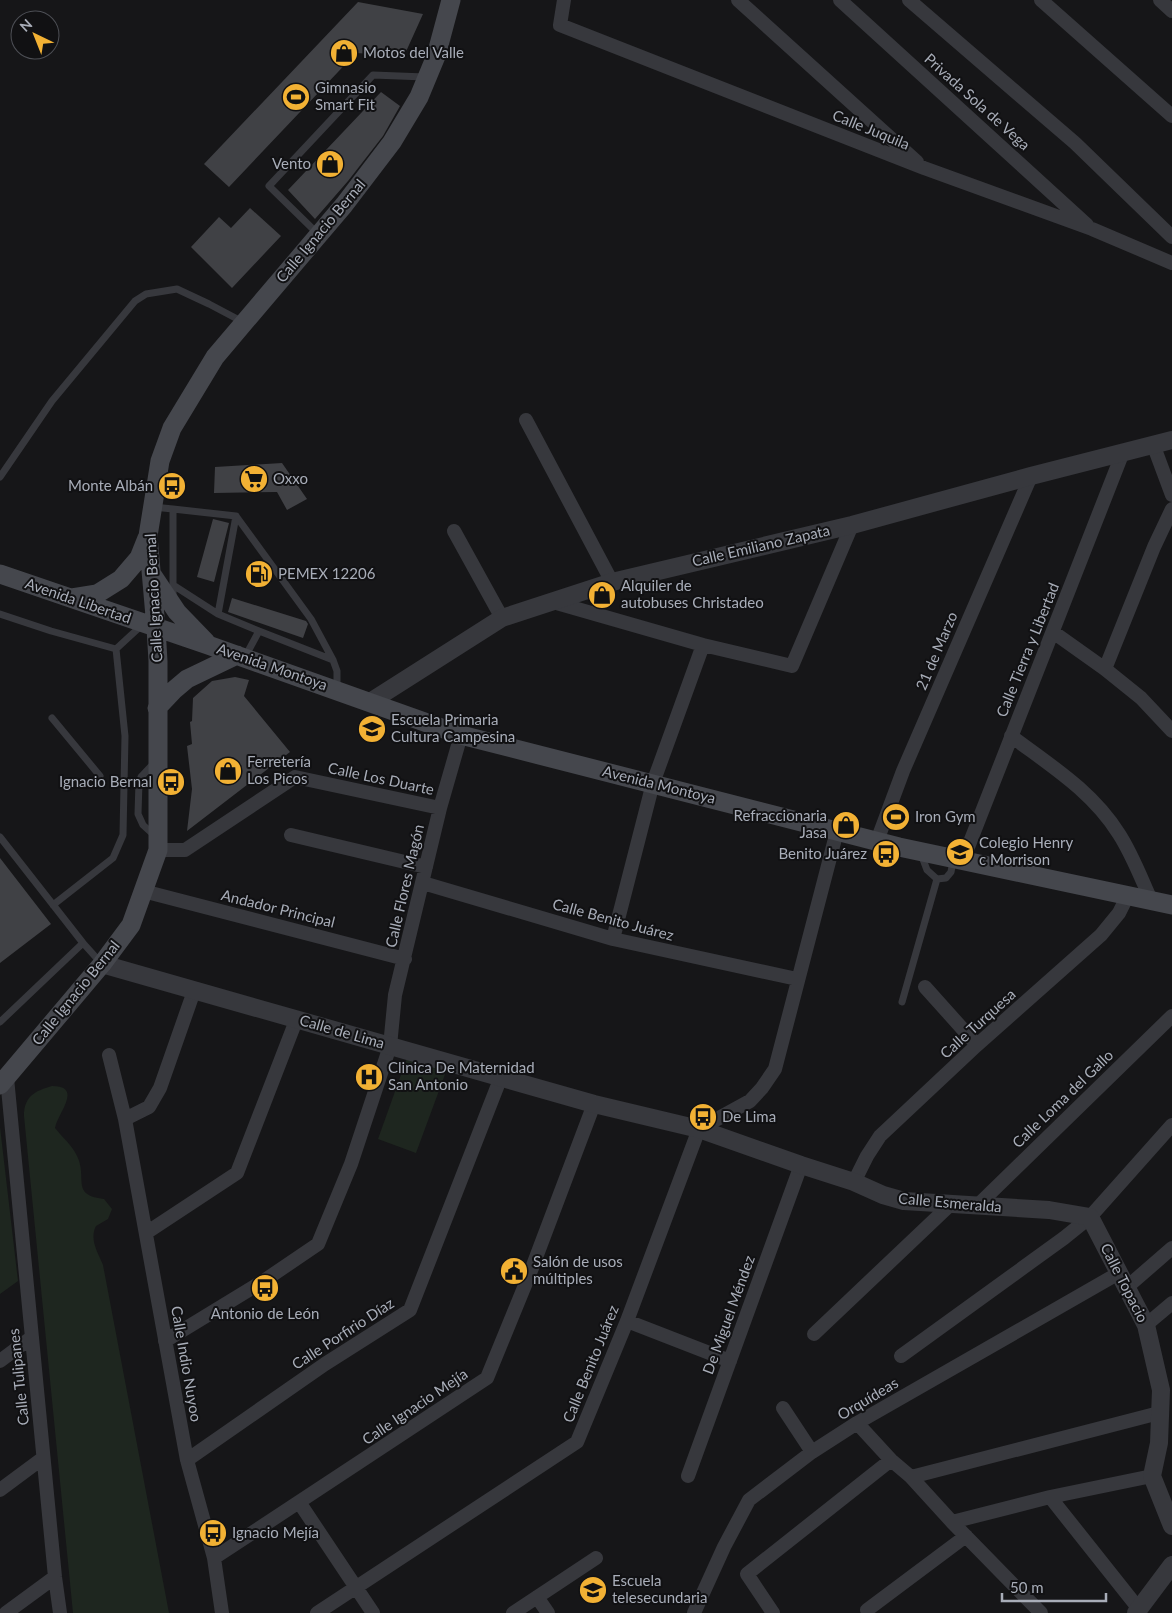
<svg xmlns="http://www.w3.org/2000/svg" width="1172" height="1613" font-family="Lato,sans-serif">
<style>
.green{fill:#1e261f}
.building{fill:#404145}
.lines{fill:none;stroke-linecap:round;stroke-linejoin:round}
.service{stroke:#37383d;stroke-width:7}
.minor{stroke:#37383d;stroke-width:14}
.tertiary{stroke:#37383d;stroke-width:18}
.secondary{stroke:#45474d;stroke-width:19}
.labels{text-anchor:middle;stroke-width:4;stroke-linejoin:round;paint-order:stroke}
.poi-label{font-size:15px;fill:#a8adb8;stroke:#111113;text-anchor:start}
.street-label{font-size:15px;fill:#a8adb8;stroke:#111113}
</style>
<rect width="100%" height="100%" fill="#161618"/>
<path class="green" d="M407,1058l40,11 -31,84 -38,-14z
M52,1086c32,0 5,28 3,42 7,9 17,17 22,28 11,22 -7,39 27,43l8,10 -4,10 -12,7c-7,13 2,27 7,39l66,348h-96l-49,-497c0,-19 10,-25 28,-30z
M0,1127l18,154 -18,13z"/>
<path class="building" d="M358,2l65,12 -19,42 -48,-3 -127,134 -25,-23z
M381,92l19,14 -17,30 -35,45 -33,38 -27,-29z
M250,208l31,28 -49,52 -41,-41 28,-30 12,11z
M282,463l25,36 -20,11 -10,-18 -63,1 1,-26z
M213,519l16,4 -15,59 -17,-5z
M232,598l74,23 2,3 -5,14 -75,-26z
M235,677l14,3 -5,16 46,56 -103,79 5,-42 -5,-43 5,-2 -2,-22 2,-1 1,-23 19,-17z
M0,858l51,66 -51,39z"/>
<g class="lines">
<path class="service" d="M317,233l-48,-47 104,-111 52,2
M0,477l52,-76 83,-100 11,-7 31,-5 32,15 34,18
M153,507l20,2
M173,585l45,29
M173,597v-88l63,7
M0,614l51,17 65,18 26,-24
M259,631l74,29
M245,657l14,-26 -41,-17 18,-98 75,103 22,41 4,11v19
M52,718l48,58
M155,762l-14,15 -2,5 -1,32 5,11 12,11
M0,837l83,106 18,20
M921,854l6,16 10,9 9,-1 5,-6 2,-11
M53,905l60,-47 10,-23 2,-99 -9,-87
M902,1002l35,-123
M0,1022l83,-79"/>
<path class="minor" d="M564,0l-4,25 364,143 168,61 80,34
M738,0l179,162
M840,0l247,225
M909,0l166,143 97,94
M1041,0l131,116
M1160,0l12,11
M526,420l86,162
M1153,444l19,51
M454,531l48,87
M553,602l150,43 89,21 60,-141
M1053,632l52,37 36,29 31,33
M1105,669l49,-122 18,-38
M1011,736c40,30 81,55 108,98 13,20 22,44 32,66
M291,835l135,32
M877,841l26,-70 128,-295
M158,850h27l110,-73 145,31
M963,860l160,-408
M423,883l190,56 184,40
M143,891l262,68
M613,939l40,-156 50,-138
M925,987l52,58
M109,1055l16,64 62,341 27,98 8,55
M7,1078l48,499 5,36
M125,1119l24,-12 11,-19 34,-97
M854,1182l13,-26 13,-20 97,-91 124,-110 18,-22 9,-18
M977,1206l195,-190
M146,1233l91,-60 60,-155
M1126,1288l46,-40
M627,1321l103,40
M1146,1325l26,-22
M814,1334l137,-130
M165,1341l100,-61 53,-36 33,-80 39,-118 5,-51 45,-187 21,-73
M901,1356l163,-118 26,-21 82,-92
M0,1361l32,-24
M783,1408l29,44
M857,1423l34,37 20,17 41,45 89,91
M187,1460l138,-96 85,-54 91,-233
M688,1476l113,-311
M911,1477l248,-64
M0,1490l43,-32
M1050,1497l89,112
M299,1502l74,111
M952,1522l98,-25 102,-21
M214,1558l273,-180 45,-110 62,-164
M537,1597l11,16
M867,1610l99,-74
M6,1613l49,-36
M317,1613l260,-171 50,-121 72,-192 51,-28 12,-13 13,-19 62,-238
M513,1613l83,-55
M694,1613l30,-66 25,-47 63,-48 45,-29 262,-150
M773,1613l-26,-39 144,-114"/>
<path class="tertiary" d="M370,702l132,-84 110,-36 240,-57 179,-49 141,-36
M102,964l492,140 105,25 102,36 53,17 29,13 21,6 145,9 41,7 56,108 15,65 -2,53 -7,33 20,50
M1136,1613l36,-48"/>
<path class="secondary" d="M0,574l208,71 253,90 438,112 273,58
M153,576l24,36 29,30
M72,598l25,-4 24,-15 18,-21 8,-20
M157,708l17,-18 13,-11 50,-24
M0,1085l102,-121 29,-39 27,-75v-189l-2,-33 -8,-92 12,-75 12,-33 43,-71 129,-152 48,-63 27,-45 17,-41 15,-56"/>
</g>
<defs>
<symbol id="shop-disc" viewBox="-11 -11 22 22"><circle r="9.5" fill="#f2b134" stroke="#111113"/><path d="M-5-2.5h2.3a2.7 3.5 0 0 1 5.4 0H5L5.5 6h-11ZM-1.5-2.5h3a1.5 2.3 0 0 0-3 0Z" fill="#111"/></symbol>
<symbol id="stadium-disc" viewBox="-11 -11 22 22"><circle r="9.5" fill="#f2b134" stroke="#111113"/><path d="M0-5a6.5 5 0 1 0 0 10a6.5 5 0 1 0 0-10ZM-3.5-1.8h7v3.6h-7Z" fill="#111"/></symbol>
<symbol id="supermarket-disc" viewBox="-11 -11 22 22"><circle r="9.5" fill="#f2b134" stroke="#111113"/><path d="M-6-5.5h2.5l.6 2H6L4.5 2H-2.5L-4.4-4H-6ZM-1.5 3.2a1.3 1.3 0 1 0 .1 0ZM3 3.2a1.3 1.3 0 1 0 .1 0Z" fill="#111"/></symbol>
<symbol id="bus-disc" viewBox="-11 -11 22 22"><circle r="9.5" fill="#f2b134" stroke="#111113"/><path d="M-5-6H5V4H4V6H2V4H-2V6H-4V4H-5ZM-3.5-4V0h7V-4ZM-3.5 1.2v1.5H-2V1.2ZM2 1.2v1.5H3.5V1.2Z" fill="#111"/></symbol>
<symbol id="fuel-disc" viewBox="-11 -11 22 22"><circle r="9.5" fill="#f2b134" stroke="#111113"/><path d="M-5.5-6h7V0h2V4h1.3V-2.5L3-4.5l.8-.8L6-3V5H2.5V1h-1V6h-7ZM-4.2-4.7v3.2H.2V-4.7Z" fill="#111"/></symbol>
<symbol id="school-disc" viewBox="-11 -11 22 22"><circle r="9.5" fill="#f2b134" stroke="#111113"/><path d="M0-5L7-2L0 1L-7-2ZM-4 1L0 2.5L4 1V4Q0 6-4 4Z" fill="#111"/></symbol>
<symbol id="hospital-disc" viewBox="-11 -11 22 22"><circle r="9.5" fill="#f2b134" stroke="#111113"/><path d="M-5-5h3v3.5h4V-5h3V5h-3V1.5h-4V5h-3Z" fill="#111"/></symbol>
<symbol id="civic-disc" viewBox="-11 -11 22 22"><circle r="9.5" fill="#f2b134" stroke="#111113"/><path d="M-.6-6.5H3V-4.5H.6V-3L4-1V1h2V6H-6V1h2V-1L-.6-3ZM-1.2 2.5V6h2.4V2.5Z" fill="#111"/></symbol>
</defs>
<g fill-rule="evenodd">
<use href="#shop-disc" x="328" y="37" width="32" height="32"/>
<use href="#stadium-disc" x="280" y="81" width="32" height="32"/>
<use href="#shop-disc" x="314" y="148" width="32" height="32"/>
<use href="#supermarket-disc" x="238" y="463" width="32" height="32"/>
<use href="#bus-disc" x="156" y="470" width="32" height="32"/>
<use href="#fuel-disc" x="243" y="558" width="32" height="32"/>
<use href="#shop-disc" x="586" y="579" width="32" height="32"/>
<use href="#school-disc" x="356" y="713" width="32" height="32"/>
<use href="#shop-disc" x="212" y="755" width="32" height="32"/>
<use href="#bus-disc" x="155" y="766" width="32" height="32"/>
<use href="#stadium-disc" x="880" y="801" width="32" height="32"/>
<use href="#shop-disc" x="830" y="809" width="32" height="32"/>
<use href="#school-disc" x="944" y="836" width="32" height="32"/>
<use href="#bus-disc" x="870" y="838" width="32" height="32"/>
<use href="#hospital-disc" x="353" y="1061" width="32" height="32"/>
<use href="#bus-disc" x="687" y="1101" width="32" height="32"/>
<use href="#civic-disc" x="498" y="1255" width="32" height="32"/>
<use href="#bus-disc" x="249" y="1272" width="32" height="32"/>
<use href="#bus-disc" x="197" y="1517" width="32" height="32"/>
<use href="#school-disc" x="577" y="1574" width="32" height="32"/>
</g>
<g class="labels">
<g class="poi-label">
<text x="363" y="58">Motos del Valle</text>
<text x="315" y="93">Gimnasio<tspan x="315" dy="17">Smart Fit</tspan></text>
<text x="311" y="169" text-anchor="end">Vento</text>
<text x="273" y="484">Oxxo</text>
<text x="153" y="491" text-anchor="end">Monte Albán</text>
<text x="278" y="579">PEMEX 12206</text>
<text x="621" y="591">Alquiler de<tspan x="621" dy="17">autobuses Christadeo</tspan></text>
<text x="391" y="725">Escuela Primaria<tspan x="391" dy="17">Cultura Campesina</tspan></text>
<text x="247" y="767">Ferretería<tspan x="247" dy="17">Los Picos</tspan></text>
<text x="152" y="787" text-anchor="end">Ignacio Bernal</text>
<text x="827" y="821" text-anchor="end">Refraccionaria<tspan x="827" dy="17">Jasa</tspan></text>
<text x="915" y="822">Iron Gym</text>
<text x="979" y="848">Colegio Henry<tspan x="979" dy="17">c Morrison</tspan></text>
<text x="867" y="859" text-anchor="end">Benito Juárez</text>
<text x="388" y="1073">Clinica De Maternidad<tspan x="388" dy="17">San Antonio</tspan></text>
<text x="722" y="1122">De Lima</text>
<text x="533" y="1267">Salón de usos<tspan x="533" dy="17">múltiples</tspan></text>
<text x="265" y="1319" text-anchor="middle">Antonio de León</text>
<text x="232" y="1538">Ignacio Mejía</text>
<text x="612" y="1586">Escuela<tspan x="612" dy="17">telesecundaria</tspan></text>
</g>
<g class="street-label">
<text transform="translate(977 102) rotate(42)" y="5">Privada Sola de Vega</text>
<text transform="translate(871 130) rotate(22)" y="5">Calle Juquila</text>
<text transform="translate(321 231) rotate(-50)" y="5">Calle Ignacio Bernal</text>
<text transform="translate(761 546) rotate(-13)" y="5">Calle Emiliano Zapata</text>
<text transform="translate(154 598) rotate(-93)" y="5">Calle Ignacio Bernal</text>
<text transform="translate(78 601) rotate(19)" y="5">Avenida Libertad</text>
<text transform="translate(1028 650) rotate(-68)" y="5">Calle Tierra y Libertad</text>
<text transform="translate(937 651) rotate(-67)" y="5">21 de Marzo</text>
<text transform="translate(272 667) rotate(19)" y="5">Avenida Montoya</text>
<text transform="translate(381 779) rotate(12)" y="5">Calle Los Duarte</text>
<text transform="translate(659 785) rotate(14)" y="5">Avenida Montoya</text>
<text transform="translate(405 886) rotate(-77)" y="5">Calle Flores Magón</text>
<text transform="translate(278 909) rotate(14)" y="5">Andador Principal</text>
<text transform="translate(613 920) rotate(15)" y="5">Calle Benito Juárez</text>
<text transform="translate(76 993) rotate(-51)" y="5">Calle Ignacio Bernal</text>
<text transform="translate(978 1024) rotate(-42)" y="5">Calle Turquesa</text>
<text transform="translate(342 1032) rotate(16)" y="5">Calle de Lima</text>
<text transform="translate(1063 1099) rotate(-44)" y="5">Calle Loma del Gallo</text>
<text transform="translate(950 1203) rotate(5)" y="5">Calle Esmeralda</text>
<text transform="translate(1124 1283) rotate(63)" y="5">Calle Topacio</text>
<text transform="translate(729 1315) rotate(-70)" y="5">De Miguel Méndez</text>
<text transform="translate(343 1334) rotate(-33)" y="5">Calle Porfirio Díaz</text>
<text transform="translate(186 1364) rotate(80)" y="5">Calle Indio Nuyoo</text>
<text transform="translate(591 1364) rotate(-68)" y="5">Calle Benito Juárez</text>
<text transform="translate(19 1377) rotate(-96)" y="5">Calle Tulipanes</text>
<text transform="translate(868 1399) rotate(-31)" y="5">Orquídeas</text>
<text transform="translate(415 1407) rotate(-34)" y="5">Calle Ignacio Mejía</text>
</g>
</g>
<g transform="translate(35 35) rotate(317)"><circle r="24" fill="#111113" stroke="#4d4f55"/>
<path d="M0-4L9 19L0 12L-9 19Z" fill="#f2b134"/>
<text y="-8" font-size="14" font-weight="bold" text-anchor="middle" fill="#a8adb8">N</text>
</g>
<path d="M1002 1593v8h104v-8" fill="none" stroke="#a8adb8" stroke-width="2.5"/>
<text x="1010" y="1593" font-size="15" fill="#a8adb8" stroke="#111113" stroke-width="4" paint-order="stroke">50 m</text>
</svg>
